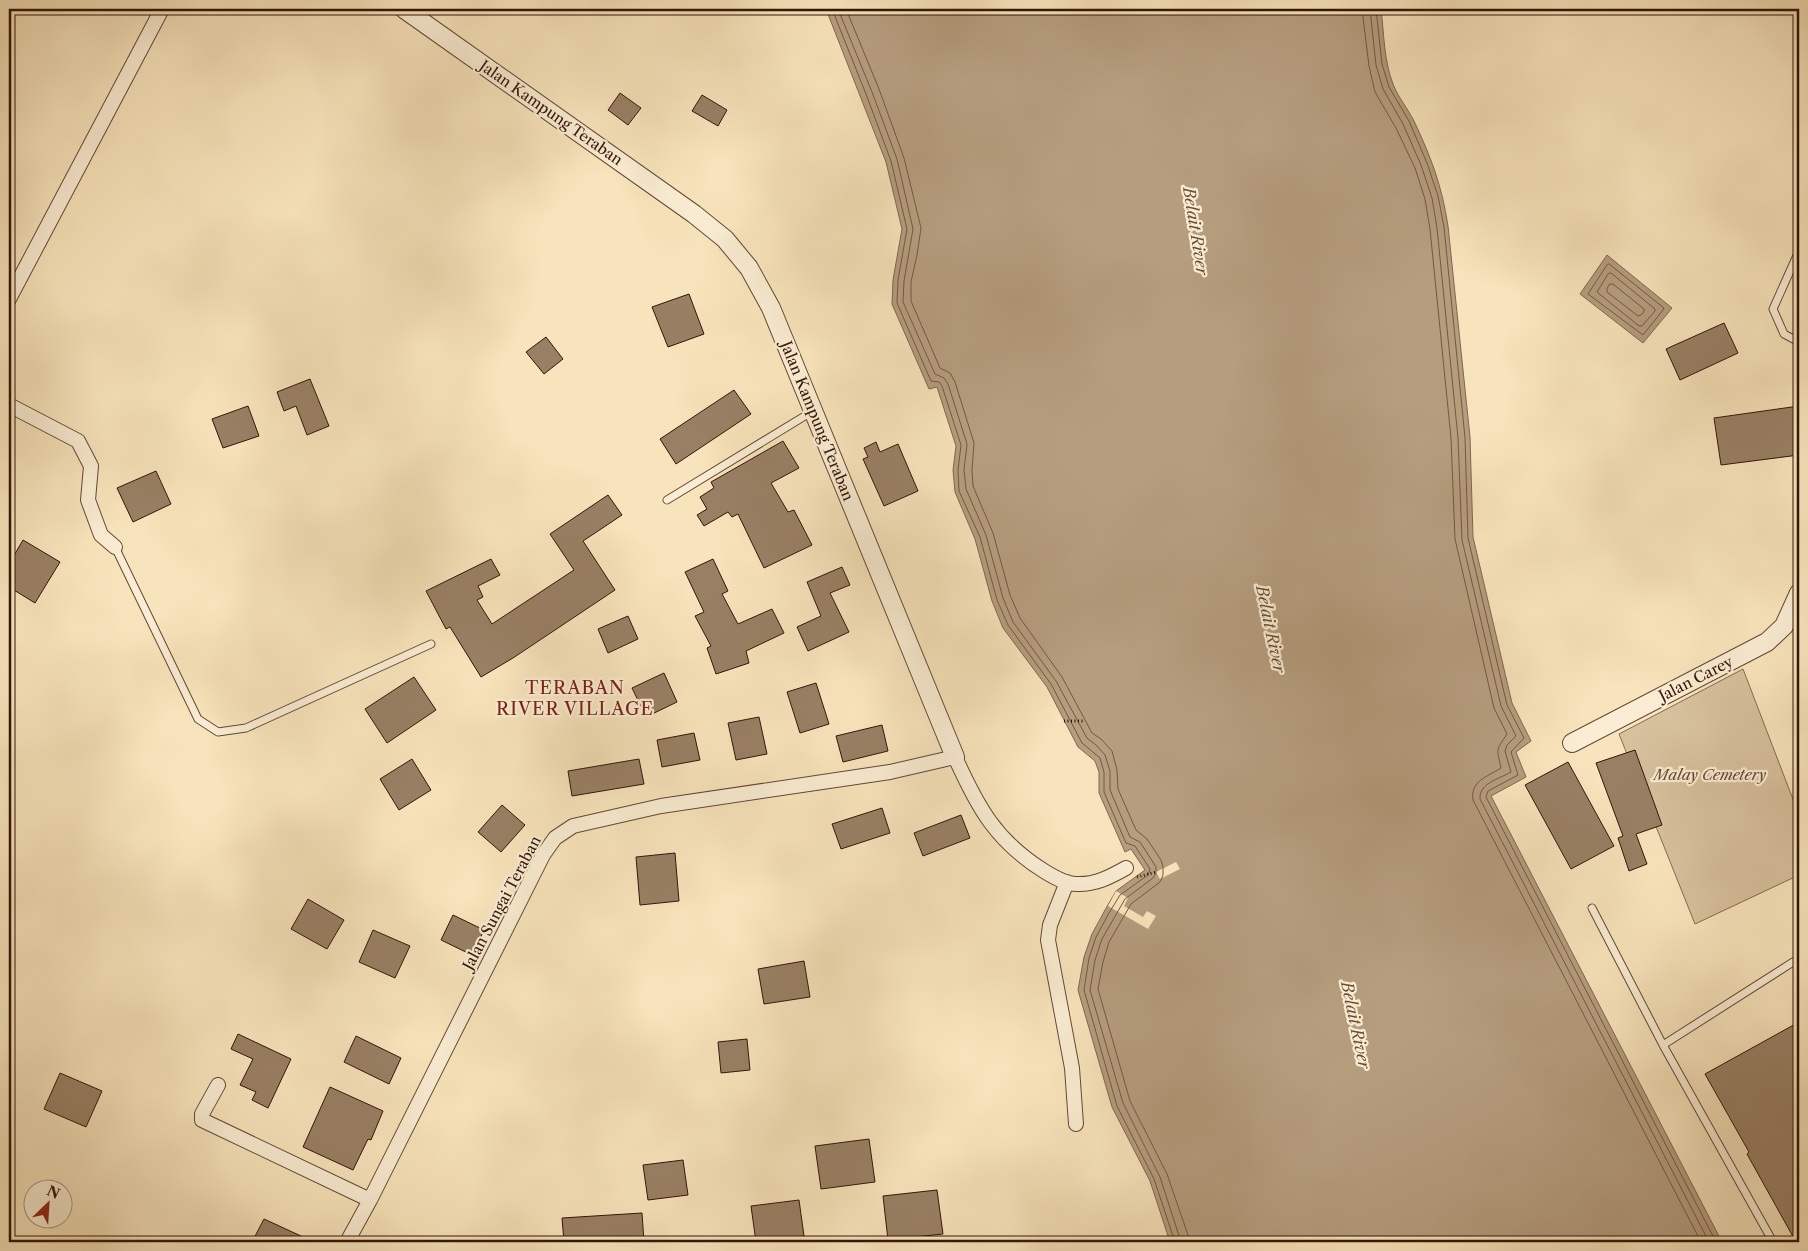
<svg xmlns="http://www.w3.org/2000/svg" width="1808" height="1251" font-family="'Libre Caslon Text',serif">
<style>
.green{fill:#d7c19d;stroke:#856a52}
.water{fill:#b59d7e;stroke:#81664e}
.pier{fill:#f8e4bc}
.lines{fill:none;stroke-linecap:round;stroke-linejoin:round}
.shore{stroke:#745842;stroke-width:1}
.building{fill:#998065;stroke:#331407}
.service-casing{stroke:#644834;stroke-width:9}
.minor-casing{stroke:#644834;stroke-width:16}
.tertiary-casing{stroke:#644834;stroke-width:20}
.path{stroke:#331407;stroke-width:3;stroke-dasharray:1 2.5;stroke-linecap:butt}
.service{stroke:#faedd3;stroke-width:7}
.minor{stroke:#faedd3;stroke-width:14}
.tertiary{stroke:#faedd3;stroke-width:18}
.labels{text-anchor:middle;stroke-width:4.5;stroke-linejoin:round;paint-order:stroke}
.street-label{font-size:15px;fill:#331407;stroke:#faedd3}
.park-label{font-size:15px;font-style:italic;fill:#644834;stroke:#faedd3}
.water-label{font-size:16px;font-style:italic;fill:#674b37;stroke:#faedd3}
.quarter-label{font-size:18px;letter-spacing:1px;fill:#7a1f14;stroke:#faedd3}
</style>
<rect width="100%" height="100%" fill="#f8e4bc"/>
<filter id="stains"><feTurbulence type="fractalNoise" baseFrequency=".004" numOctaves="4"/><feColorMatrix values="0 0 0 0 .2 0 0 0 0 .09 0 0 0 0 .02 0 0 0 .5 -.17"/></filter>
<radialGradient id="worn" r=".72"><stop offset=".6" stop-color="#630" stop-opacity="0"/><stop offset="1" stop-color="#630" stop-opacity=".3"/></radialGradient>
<path class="green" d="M1743,669l56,146v60l-104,49 -76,-190z"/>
<path class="water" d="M826,9h555c3,25 3,52 12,75 5,13 15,25 21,37 17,36 28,65 34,105l22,211 3,100 39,166 19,38 -15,11 10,25 -35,19 231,446h-552l-20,-61 -38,-74 -34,-117 6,-33 8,-23 13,-24 11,-19 29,-21 -14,-21 -6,3 -26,-59v-21l-4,-11 -17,-14 -31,-60 -44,-59 -11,-27 -17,-62 -20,-47 -2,-22 3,-24 -19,-59 -8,2 -37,-85 1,-24 9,-51 -16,-67z
M1607,255l65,53 -29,35 -63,-49z"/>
<path class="pier" d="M1176,862l4,7 -20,10 -4,-7z
M1116,891l12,7 -4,8 19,11 4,-6 9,5 -8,13 -40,-23z"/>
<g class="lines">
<path class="shore" d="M832,9l34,85 25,67 16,68 -9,51 -1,23 34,78 8,1 3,4 19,59 -3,25 1,21 21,46 17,63 11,25 43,59 31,59 18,15 4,14v20l22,51 9,3 15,23 -2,6 -28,20 -11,18 -13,24 -7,21 -5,32 33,116 37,73 21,63
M838,9l34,83 25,67 16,70 -9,52 -1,21 32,72 9,4 4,6 19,60 -3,26 2,19 20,46 17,63 10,24 43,59 31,57 9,7 9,10 5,16v19l20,47 10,5 16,25v6l-3,5 -28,21 -23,40 -7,21 -5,30 33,113 37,74 21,65
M846,9l33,80 25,69 17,70 -4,27 -6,27v19l29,67 10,5 5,9 19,61 -2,27 1,16 20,47 17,62 10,23 42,59 30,56 9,6 11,12 5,19 1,19 18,41 11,9 14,21 2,7v8l-3,7 -29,22 -22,38 -6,20 -5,27 32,112 37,73 21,61 1,7
M1362,9l7,57 6,26 21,36 19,40 10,31 5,30 21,209 4,101 39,169 13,26c-12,18 -10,14 -6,34 -14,9 -31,13 -28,32l228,442
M1370,9l6,56 7,24 20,35 18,41 11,33 5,30 21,210 4,102 39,166 15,30 -9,9 -2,6 6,21c-12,7 -32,11 -31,27l229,443
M1376,9l6,55 7,23 20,34 18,42 11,33 6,31 21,211 3,100 39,167 17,33 -13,14 7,23 -30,16 -2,6 230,445
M1609,264l55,44 -1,2 -20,25 -55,-41 19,-29z
M1611,273l44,36v2l-13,15h-3l-42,-34 11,-18z
M1610,284h3l31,25v3l-3,3 -3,1 -31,-24v-3z"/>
</g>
<path class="building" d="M620,93l21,15 -13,17 -20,-15z
M702,95l25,15 -9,16 -26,-15z
M689,294l15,40 -36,13 -16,-40z
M1724,323l14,30 -58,27 -14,-31z
M546,337l17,22 -19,15 -18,-22z
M310,379l19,47 -22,9 -11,-29 -12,5 -7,-19z
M734,390l17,24 -75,50 -16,-25z
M248,406l11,30 -36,12 -11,-29z
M1799,406v49l-78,10 -7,-47z
M783,441l16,27 -28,15 17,29 6,-2 18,35 -48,23 -26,-54 -6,3 -4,-5 -24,14 -7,-11 10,-6 -7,-12 14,-9 -3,-6z
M876,442l4,10 18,-8 20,47 -34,15 -21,-47 5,-2 -4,-9z
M156,471l15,33 -38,18 -16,-34z
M608,495l14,20 -39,26 32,49 -102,68 -32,19 -31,-50 -4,2 -20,-38 65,-32 9,16 -22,11 5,11 -6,3 15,24 82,-54 -24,-36z
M23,540l37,22 -25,41 -26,-16v-23z
M713,559l15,32 -6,3 16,30 34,-15 12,24 -38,18 3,12 -33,11 -9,-26 4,-2 -16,-30 9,-4 -19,-40z
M842,567l8,18 -20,8 19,39 -41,19 -11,-24 24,-11 -14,-34z
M628,616l10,23 -30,14 -10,-24z
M664,673l13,29 -31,15 -14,-29z
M414,677l22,33 -49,33 -22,-34z
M816,683l13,41 -29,9 -13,-41z
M759,717l8,37 -31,6 -8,-37z
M882,725l6,26 -45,11 -7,-26z
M694,733l6,27 -38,7 -5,-27z
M1635,750l27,75 -26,9 11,30 -18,7 -11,-33 5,-2 -27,-73z
M412,759l19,31 -32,20 -19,-31z
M639,759l5,25 -72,12 -4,-25z
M1568,762l46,84 -43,23 -46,-84z
M502,805l23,20 -24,27 -23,-20z
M882,808l8,25 -49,16 -9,-25z
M961,815l9,23 -47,18 -9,-23z
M675,853l4,48 -39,4 -4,-48z
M308,899l36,21 -17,29 -36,-20z
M453,915l31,15 -12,25 -31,-15z
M373,930l37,16 -15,32 -36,-16z
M804,961l6,36 -46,7 -6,-35z
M1799,1022v220h-3l-49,-88 2,-2 -44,-78z
M238,1034l53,25 -23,49 -16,-8 4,-8 -16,-7 13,-26 -22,-10z
M356,1036l45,22 -12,26 -45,-22z
M747,1039l3,31 -29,3 -3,-31z
M60,1073l42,18 -16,36 -42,-18z
M330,1087l53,24 -12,29 -3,-1 -15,31 -50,-23z
M869,1139l6,43 -54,7 -6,-43z
M683,1160l5,35 -40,5 -5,-35z
M937,1190l6,44 -55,6 -5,-44z
M799,1200l5,36 -48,6 -5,-36z
M642,1213l2,29h-80l-2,-24z
M264,1219l50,23h-62z"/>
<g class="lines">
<defs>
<path id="service" d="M1799,251l-26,58 11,25 15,8
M667,500l146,-89
M115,547l83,172 20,13 28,-4 185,-84
M1592,908l71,137
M1773,1242l-110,-197 130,-83 6,-2"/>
<path id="minor" d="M9,299l153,-290
M9,405l69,36 13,25 -3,34 13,35 14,12
M1067,882l-17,43 -2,15 24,128 4,56
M218,1085l-16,29v6l168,80
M347,1242l23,-42 173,-345 12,-17 18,-12 88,-20 229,-34 65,-15c23,51 41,84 89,114 8,5 22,13 32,13 19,1 34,-7 50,-16"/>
<path id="tertiary" d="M404,9l290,205 31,25 24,29 22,40 184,449
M1572,743l195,-101 17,-16 15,-33"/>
</defs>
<use href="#service" class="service-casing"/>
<use href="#minor" class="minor-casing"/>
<use href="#tertiary" class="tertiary-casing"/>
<path class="path" d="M1064,721h20
M1137,877l19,-5"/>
<use href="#service" class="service"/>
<use href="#minor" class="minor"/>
<use href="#tertiary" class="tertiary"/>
</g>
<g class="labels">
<g class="street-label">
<text transform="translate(551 113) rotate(35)" y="5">Jalan Kampung Teraban</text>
<text transform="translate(817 421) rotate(68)" y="5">Jalan Kampung Teraban</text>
<text transform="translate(1696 679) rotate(-27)" y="5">Jalan Carey</text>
<text transform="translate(502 903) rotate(-62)" y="5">Jalan Sungai Teraban</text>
</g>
<g class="park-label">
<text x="1710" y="780">Malay Cemetery</text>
</g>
<g class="water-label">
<text transform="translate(1196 231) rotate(81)" y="6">Belait River</text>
<text transform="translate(1271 629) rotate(78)" y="6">Belait River</text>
<text transform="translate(1356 1025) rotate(78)" y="6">Belait River</text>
</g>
<g class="quarter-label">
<text x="575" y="694">TERABAN<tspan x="575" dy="21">RIVER VILLAGE</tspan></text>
</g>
</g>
<rect width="1808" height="1251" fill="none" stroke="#f8e4bc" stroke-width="30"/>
<rect x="10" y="10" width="1788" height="1231" fill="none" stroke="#331407" stroke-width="2.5"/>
<rect x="15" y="15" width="1778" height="1221" fill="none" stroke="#331407"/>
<g transform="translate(48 1204) rotate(25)"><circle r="24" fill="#faedd3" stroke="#aa9681"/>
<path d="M0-4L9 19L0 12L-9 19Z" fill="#8f2418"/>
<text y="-8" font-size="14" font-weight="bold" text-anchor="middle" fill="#331407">N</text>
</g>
<rect width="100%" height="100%" filter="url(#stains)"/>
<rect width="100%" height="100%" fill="url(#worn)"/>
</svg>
